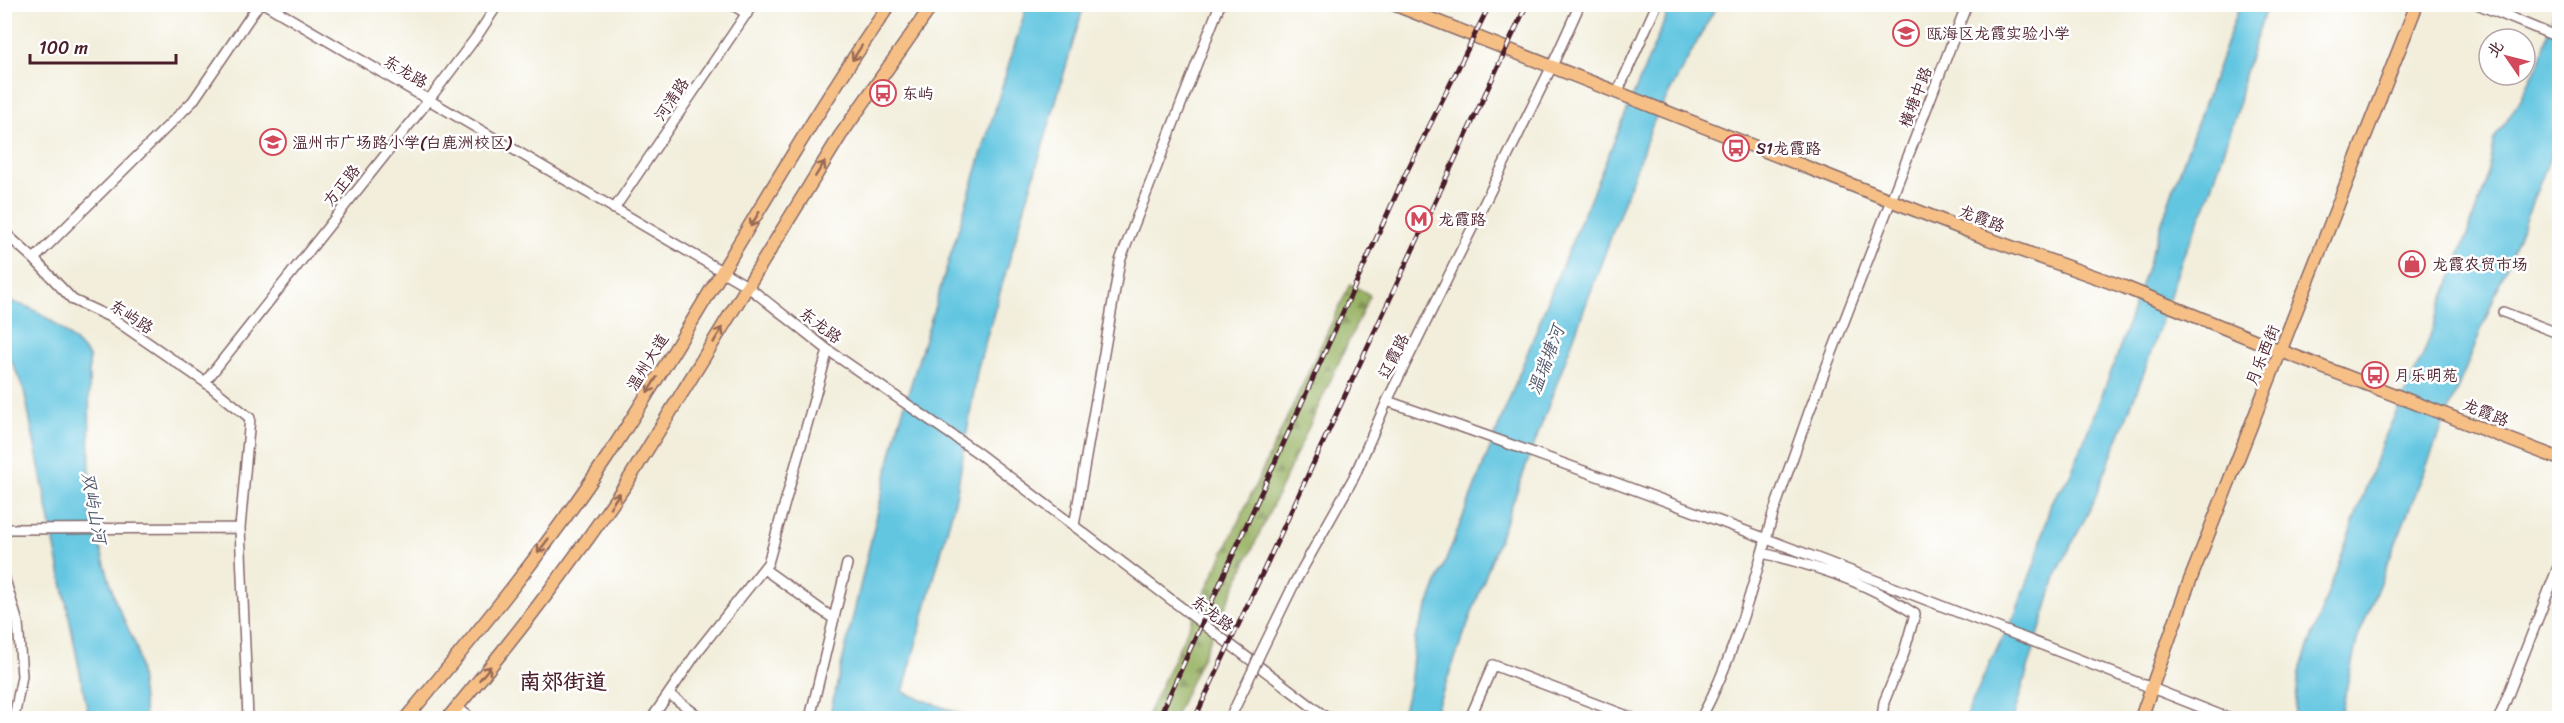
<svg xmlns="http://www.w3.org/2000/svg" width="2564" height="723" font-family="Sriracha,'LXGW WenKai TC',sans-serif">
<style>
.forest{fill:url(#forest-firs);stroke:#716847;stroke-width:1.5}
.water{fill:#63c6e1;stroke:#567286;stroke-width:1.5}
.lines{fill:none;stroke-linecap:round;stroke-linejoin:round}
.minor-casing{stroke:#856769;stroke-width:12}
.major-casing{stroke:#856769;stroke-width:15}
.minor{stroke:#fff;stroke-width:9}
.major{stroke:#f5bf86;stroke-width:12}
.rail-casing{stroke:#4a1f2b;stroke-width:5}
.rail{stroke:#fff;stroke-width:3;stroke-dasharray:9;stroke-linecap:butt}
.minor-bridge-casing{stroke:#856769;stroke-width:12;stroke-linecap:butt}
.minor-bridge{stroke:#fff;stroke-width:9}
.oneway{stroke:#976754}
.labels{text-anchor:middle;stroke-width:5;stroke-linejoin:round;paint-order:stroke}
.poi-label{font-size:16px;fill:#4a1f2b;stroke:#fff;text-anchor:start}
.street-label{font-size:16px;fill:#4a1f2b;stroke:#fff}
.water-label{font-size:18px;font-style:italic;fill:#53596b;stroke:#fff}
.district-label{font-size:22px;font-weight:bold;fill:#4a1f2b;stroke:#fff}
</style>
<defs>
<pattern id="forest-firs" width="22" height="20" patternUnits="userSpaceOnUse" patternTransform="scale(1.5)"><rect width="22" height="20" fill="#98b263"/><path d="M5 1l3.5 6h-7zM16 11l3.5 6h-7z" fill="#7e9052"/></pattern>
</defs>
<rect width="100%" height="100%" fill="#fff"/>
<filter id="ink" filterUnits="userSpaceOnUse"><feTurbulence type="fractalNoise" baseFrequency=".0167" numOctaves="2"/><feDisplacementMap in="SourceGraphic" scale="12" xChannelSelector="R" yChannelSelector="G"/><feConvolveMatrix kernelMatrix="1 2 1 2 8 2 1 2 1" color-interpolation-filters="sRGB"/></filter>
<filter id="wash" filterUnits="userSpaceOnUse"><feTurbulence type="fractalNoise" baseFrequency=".008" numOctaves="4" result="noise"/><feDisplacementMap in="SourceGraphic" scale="24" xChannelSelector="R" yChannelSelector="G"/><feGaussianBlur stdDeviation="1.35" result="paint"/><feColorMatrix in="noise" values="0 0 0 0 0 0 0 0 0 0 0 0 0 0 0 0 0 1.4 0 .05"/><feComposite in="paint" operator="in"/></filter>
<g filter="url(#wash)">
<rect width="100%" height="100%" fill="#f2eedb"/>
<path class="forest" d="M1350,284l20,11 -196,423h-28z"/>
<path class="water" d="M1027,5h57l-106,362 -22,130 -53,195 68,26h-142l68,-288z
M1671,5h46l-64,118 -220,595h-32l9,-33 5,-46 139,-354z
M2240,5h27l-23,70 -7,37 -31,93 -23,51 -38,114 -52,133 -36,70 -44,145h-48l26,-58 23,-43 22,-57 15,-58 19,-26 46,-117 57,-169z
M2556,5h3v130l-202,505 -17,78h-46l5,-45 83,-230 41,-88 62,-169 9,-47 23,-34 24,-46z
M5,301c35,4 60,30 84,55l1,156 25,88 22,48 8,70h-56l-65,-328 -12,-28 -7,-6z"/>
</g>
<g filter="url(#ink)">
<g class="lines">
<defs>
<path id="minor" d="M265,4l482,282 81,64 150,103 349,265
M731,4l16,10
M2477,4l83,34
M1618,91l39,-87
M614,209l139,-205
M4,232l30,27 39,41 39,18 93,64 45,36 -10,110 8,190
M34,259l159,-158 66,-97
M2503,312l57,22
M205,382l223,-281 49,-65 21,-32
M1387,401c283,98 562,207 841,317
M1074,526l46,-265 100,-257
M4,529l236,-1
M1762,553l11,-39 36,-102 158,-408
M764,569l70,50
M4,576l14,47 4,53 -8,42
M1259,656l36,-74 59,-105 33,-76 165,-335 28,-62
M669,694l32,24
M457,708l14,10
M652,718l46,-67 70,-88 60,-213
M810,718l37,-154
M1230,718l22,-46
M1470,718l23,-53 140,53
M1701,718c27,-49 46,-111 61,-165 53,12 108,31 153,61l-12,42 -19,46 -2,16
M2499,718l61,-156"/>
<path id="major" d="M1393,4l593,234 138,49 157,64 279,108
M406,718c70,-83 139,-168 200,-259 98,-149 182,-308 284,-455
M448,718c63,-75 123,-153 178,-234l214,-348 93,-132
M2141,718l46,-130 230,-584"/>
</defs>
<use href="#minor" class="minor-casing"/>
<use href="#major" class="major-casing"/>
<use href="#minor" class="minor"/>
<use href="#major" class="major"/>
<defs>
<path id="rail" d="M1159,718l247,-545 84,-169
M1195,718l332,-714"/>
</defs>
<use href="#rail" class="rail-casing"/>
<use href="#rail" class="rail"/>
<defs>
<path id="minor-bridge" d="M1252,672l7,-16"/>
</defs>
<use href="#minor-bridge" class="minor-bridge-casing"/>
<use href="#minor-bridge" class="minor-bridge"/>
</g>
<defs><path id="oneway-shaft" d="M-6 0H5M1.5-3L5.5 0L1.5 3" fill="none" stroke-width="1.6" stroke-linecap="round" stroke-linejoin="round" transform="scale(1.5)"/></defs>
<g class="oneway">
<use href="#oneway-shaft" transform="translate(857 53) rotate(123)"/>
<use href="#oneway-shaft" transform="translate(820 169) rotate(-58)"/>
<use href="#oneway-shaft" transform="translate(755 219) rotate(121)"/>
<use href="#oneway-shaft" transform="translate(718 335) rotate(-59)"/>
<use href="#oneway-shaft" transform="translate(652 385) rotate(122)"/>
<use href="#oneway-shaft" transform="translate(615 500) rotate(-56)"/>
<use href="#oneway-shaft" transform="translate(543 546) rotate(127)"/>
<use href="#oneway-shaft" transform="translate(485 673) rotate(-51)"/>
</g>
</g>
<defs>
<symbol id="school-ring" viewBox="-11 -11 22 22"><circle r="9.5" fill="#fff" stroke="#d1495b" stroke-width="1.5"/><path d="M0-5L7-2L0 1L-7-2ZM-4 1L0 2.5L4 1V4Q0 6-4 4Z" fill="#d1495b"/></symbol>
<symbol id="bus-ring" viewBox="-11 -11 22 22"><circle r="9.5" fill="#fff" stroke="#d1495b" stroke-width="1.5"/><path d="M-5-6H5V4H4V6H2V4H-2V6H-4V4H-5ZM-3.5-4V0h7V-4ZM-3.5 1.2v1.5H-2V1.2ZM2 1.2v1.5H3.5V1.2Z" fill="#d1495b"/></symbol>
<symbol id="metro-ring" viewBox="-11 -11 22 22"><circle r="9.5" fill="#fff" stroke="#d1495b" stroke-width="1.5"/><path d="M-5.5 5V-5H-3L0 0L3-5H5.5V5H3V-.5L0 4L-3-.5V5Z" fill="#d1495b"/></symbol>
<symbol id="shop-ring" viewBox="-11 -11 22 22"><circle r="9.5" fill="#fff" stroke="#d1495b" stroke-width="1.5"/><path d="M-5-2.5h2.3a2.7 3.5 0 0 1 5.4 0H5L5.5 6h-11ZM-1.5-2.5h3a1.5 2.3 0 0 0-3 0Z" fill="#d1495b"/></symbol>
</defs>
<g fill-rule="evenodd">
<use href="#school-ring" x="1891" y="18" width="30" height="30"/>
<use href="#bus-ring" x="868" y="78" width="30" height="30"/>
<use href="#school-ring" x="258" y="127" width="30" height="30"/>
<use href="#bus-ring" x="1721" y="133" width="30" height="30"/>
<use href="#metro-ring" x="1404" y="204" width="30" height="30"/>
<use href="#shop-ring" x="2397" y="249" width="30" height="30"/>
<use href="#bus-ring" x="2360" y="360" width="30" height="30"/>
</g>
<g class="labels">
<g class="poi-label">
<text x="1926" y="39">瓯海区龙霞实验小学</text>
<text x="902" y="99">东屿</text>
<text x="292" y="148">温州市广场路小学(白鹿洲校区)</text>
<text x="1756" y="154">S1龙霞路</text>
<text x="1438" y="225">龙霞路</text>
<text x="2432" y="270">龙霞农贸市场</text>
<text x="2394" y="381">月乐明苑</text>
</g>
<g class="street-label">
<text transform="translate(406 71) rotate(31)" y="6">东龙路</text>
<text transform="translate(1915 97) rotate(-69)" y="6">横塘中路</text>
<text transform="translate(671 99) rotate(-56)" y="6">河清路</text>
<text transform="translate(341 185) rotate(-51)" y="6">方正路</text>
<text transform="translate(1982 218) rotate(21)" y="6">龙霞路</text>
<text transform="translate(132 316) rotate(33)" y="6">东屿路</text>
<text transform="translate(821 325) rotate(37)" y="6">东龙路</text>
<text transform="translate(2262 355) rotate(-68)" y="6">月乐西街</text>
<text transform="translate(1393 356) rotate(-63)" y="6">辽霞路</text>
<text transform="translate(647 362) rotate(-58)" y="6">温州大道</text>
<text transform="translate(2486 412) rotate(22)" y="6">龙霞路</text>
<text transform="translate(1213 613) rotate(37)" y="6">东龙路</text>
</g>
<g class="water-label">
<text transform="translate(1546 360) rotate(-69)" y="6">温瑞塘河</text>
<text transform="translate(94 508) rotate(80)" y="6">双屿山河</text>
</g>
<g class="district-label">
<text x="563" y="689">南郊街道</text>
</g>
</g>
<rect width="2564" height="723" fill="none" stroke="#fff" stroke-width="24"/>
<g transform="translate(2507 57) rotate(305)"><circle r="28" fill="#ffffff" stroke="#b7a5aa" stroke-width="1.5"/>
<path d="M0-4.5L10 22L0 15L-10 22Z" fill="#d1495b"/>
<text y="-9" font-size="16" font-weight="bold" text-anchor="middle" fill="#4a1f2b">北</text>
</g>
<path d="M30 54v9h146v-9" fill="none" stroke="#4a1f2b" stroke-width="3"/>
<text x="39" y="54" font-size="18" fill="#4a1f2b" stroke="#ffffff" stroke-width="4.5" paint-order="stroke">100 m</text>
</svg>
